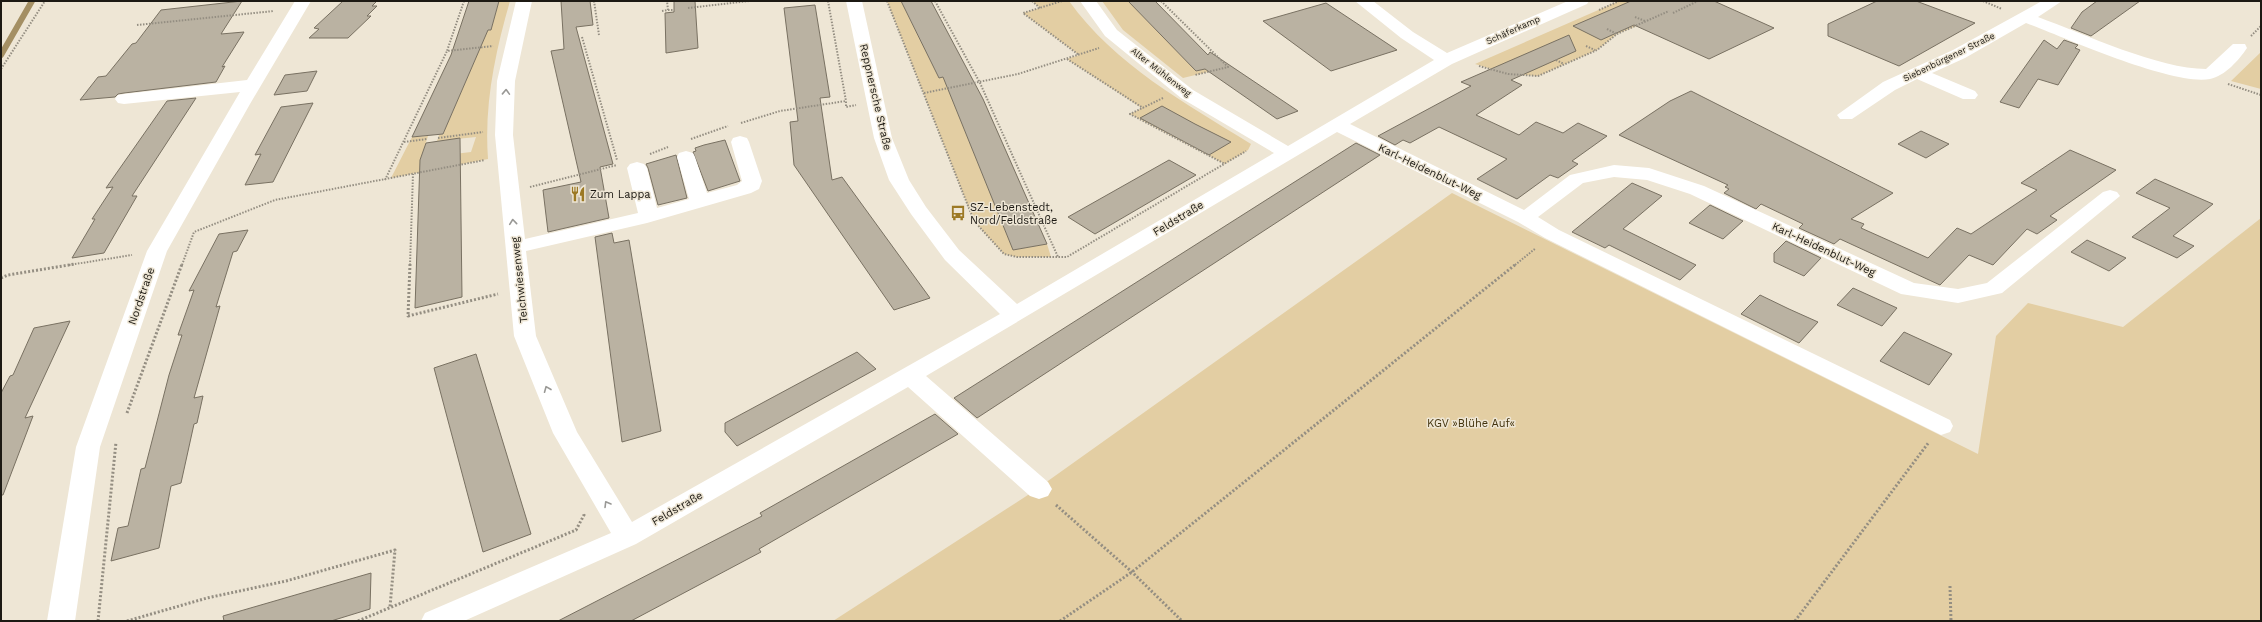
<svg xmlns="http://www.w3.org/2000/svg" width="2262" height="622" font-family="'Work Sans',sans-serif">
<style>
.green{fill:#e3cea3}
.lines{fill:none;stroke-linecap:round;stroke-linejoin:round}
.stream{stroke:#a48f63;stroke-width:6}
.building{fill:#bab2a2;stroke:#797162}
.path-far1{stroke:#948e82;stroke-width:2;stroke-dasharray:1.5 1.5;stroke-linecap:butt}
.path{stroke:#948e82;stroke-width:3;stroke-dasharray:2 2;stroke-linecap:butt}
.minor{fill:#fff;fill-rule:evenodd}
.oneway{stroke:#999895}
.labels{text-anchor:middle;stroke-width:3;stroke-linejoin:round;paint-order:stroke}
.far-street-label{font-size:9px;fill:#1c1913;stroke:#eee6d5}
.street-label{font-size:11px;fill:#1c1913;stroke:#eee6d5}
.poi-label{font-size:11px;fill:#1c1913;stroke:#eee6d5;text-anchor:start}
.park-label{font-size:11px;fill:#43330d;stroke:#eee6d5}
</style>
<rect width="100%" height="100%" fill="#eee6d5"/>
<path class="green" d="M499,1h11c-15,52 -26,104 -22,158l-97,19 21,-41 16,-1 -7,22 50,-6 5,-15 -39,4 2,-6 4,-1 32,-74 -27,2 11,-29 32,-3z
M887,1h14l38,77 30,-5 -15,31 59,146 34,-6 4,13h-34l-13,-3 -30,-33z
M1032,1h37c46,64 116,102 182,143l-3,6 -23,14 -95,-50 12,-6 -75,-49 12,-4 -56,-42 17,-5z
M1102,1h26l68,70 23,-5 5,2 -41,10 -60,-48z
M1619,1h79l-81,33 -20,16 -59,26 -30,-2 -33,-10z
M2261,52v37l-30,-8z
M1452,193l526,261 18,-118 32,-33 95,24 138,-109v403h-1428l198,-128z"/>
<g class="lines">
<path class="stream" d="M1,55l31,-54"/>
</g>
<path class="building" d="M242,1l-21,33 23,-2 -22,35 3,-1 -9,16 -92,11 -6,1 -3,3 -35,3 18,-23 8,-1 26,-32 4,-1 25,-33z
M343,1h34l-5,5h5l-10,10h4l-23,22h-39l10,-9 -5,-1z
M469,1h30l-8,29h-3l-45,104 -31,3 39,-82z
M561,1h29l3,24 -17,2 37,137 -13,3 9,51 -61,14 -5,-42 38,-8 -30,-131 13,-2z
M674,1h21l3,47 -32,5 -1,-40 9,-1z
M901,1h30l52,98 64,145 -34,6 -70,-173 -4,1z
M1128,1h27l53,54 2,-3 88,59 -21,8 -72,-50 -9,2z
M1631,1h83l60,27 -65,31 -75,-34 -33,15 -28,-14z
M1877,1h39l59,22 -76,43 -71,-30v-12z
M2097,1h43l-49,35 -20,-8 11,-16z
M1326,3l71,47 -66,21 -68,-50z
M815,5l15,92 -10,1 12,82 10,-3 88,121 -36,12 -100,-145 -4,-43 8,-1 -14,-113z
M1569,35l7,16 -65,29 11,5 -46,30 43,20 17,-13 27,11 15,-10 29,13 -35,25 6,3 -20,14 -8,-3 -33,24 -40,-20 30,-20 -68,-32 -29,16 -7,-3 -8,5 -17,-9 93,-50 -10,-4z
M2044,40l13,9 7,-9 14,5 -3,3 5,2 -22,35 -20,-6 -19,29 -19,-6z
M317,71l-10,20 -33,4 11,-20z
M1691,91l202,102 -42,26 13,5 -3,4 67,30 29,-30 14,6 66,-44 -16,-7 49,-33 46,20 -66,46 7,4 -20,14 -10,-5 -34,36 -24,-10 -29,30 -100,-46 -6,5 -35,-16 4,-4 -42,-20 -5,5 -32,-16 5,-4 -4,-2 3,-2 -109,-50 51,-34z
M196,98l-64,98h5l-33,57 -32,5 23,-39h-3l21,-32 -7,1 61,-87z
M313,103l-40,79 -28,3 16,-31 -6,1 26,-48z
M1162,106l33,18 36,18 -22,13 -69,-37z
M1921,131l28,13 -23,14 -28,-14z
M460,138l2,159 -47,11 5,-148 6,-17z
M725,140l15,41 -32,10 -15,-39 3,-1 -1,-3 9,-3z
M1356,143l24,12 -403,263 -23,-20z
M676,155l11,43 -29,7 -10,-37 -2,-4z
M1169,160l27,15 -101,59 -27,-17z
M2155,179l58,25 -40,32 21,10 -17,12 -45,-21 38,-29 -34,-15z
M1632,183l30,13 -39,33 73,36 -16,15 -71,-35 -4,3 -33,-16z
M1710,205l33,16 -20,18 -34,-16z
M248,230l-11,21 -4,1 -17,55 4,-1 -26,92 9,-2 -6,27 -3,1 -13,59 -10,3 -12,62 -48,13 7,-33 10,-2 13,-57 4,-1 24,-93 13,-40h-4l16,-45 -5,1 30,-57z
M612,233l2,10 15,-3 32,191 -39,11 -27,-205z
M2087,240l39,18 -17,13 -38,-19z
M1786,241l35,17 -17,18 -30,-14v-9z
M1853,288l44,20 -15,18 -45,-21z
M1760,295l29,14 29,13 -19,21 -58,-29z
M70,321l-45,97 8,-2 -30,79h-2v-102l9,-17 3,-1 21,-47z
M1904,332l48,22 -23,31 -49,-24z
M857,352l19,17 -139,77 -12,-14v-9z
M476,354l55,180 -48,18 -49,-184z
M935,414l23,20 -199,115 2,3 -130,69h-73l204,-105 -2,-3z
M371,573l-1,36 -39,12h-107l-1,-5z"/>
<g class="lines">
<path class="path-far1" d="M464,1l-17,50 46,-5
M594,1l5,34
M828,1l18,100
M887,1l87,220 30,33 13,3h50l179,-106
M935,1l45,82 78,174
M1032,1l8,7
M1062,1l-39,12 56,42
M1161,1l67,66 -33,8
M1983,1l19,8
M688,8l61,-7
M668,10h6
M1599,10l20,-9
M662,11l6,-1 -1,-9
M1673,13l25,-12
M1635,17l10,4
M137,25l137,-14
M1607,29l10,5
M2251,36l10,-10
M582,37l35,123
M1586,46l9,4
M1067,59l76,49
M1556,60l8,4
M1479,66l29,8 30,2 59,-26 20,-16 52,-23
M1,69l44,-68
M2228,84l33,11
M924,93l94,-19 81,-26
M1163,98l-33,16 95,50
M741,123l39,-12 66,-10v6l10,-2
M438,138l45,-6
M691,139l37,-13
M404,142l23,-3
M650,154l18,-7
M385,180l62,-129
M530,187l87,-22
M69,265l63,-10
M182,265l12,-33 81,-32 210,-40
M410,265l3,-91
M1515,265l21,-17"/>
<path class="path" d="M410,264l-2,52 90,-22
M1,278l7,-3 67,-11
M127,413l55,-149
M1056,505l76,67 50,49
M1950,586l1,35
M98,621l18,-179
M127,621l80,-23 79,-17 109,-31 -5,57
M358,621l218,-91 8,-15 -1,-2
M1060,621l72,-49 384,-308
M1795,621l134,-179"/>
<path class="minor" d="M295,1h16l-61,103 -83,147 -67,196 -25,174h-28l29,-174 71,-196 93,-159 -116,12 -6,-1 -3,-4 3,-4 6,-1 123,-14z
M516,1h16l-17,80 -2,54 12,104 113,-26 -11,-45 3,-4 7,-2 7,2 3,4 10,40 32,-9 -12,-42 2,-4 7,-2 7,2 2,4 12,36 30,-8 5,-4 -11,-39 2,-4 7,-2 7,2 2,4 13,39 -3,8 -8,4 -104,30 -121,28 10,85 41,96 55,90 368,-208 -55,-54 -34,-46 -22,-34 -15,-42 -28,-137h16l30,137 17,42 17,27 33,43 58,54 257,-151 -93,-55 -76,-62 -25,-35h16l21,29 76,60 95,56 146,-86 -33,-22 -46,-37h18l40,31 34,21 121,-52h21l-2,3 -135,60 -102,60 174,86 46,-35 44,-10 35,3 55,18 210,97 44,6 29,-6 116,-91 7,-2 7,2 3,4 -118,97 -44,10 -57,-9 -211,-100 -43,-14 -33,-3 -31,6 -45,34 21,13 391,190 3,6 -3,6 -9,3 -396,-197 -27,-16 -181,-90 -411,244 122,106 4,7 -4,7 -9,3 -9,-3 -122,-109 -272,157 -172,77h-43l4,-8 186,-80 -58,-100 -39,-97 -19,-201 2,-54z
M2042,1h20l-24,16c46,17 121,52 168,52l27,-25h12l2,4c-8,12 -22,28 -37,31 -38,7 -144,-41 -184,-56l-61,35 -33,15 43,18 3,4 -3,4h-12l-46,-20 -22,11 -43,29h-12l-3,-4 46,-33 70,-32z"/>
</g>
<defs><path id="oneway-chevron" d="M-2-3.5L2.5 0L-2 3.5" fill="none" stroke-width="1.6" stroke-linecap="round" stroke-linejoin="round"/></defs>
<g class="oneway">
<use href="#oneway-chevron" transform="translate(506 92) rotate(-88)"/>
<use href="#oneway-chevron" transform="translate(513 222) rotate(-96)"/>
<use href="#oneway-chevron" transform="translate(547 389) rotate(-112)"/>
<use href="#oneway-chevron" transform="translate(607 504) rotate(-121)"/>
</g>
<defs>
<symbol id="restaurant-bare" viewBox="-9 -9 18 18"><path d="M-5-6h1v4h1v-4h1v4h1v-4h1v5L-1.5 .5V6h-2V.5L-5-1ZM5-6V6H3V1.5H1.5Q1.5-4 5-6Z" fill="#9c7924" stroke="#eee6d5" stroke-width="2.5" paint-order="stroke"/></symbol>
<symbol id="bus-bare" viewBox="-9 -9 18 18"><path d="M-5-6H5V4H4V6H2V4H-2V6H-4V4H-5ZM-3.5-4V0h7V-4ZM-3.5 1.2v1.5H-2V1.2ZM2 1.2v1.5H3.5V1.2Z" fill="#9c7924" stroke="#eee6d5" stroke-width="2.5" paint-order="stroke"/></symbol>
</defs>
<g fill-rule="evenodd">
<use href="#restaurant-bare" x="567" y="183" width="22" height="22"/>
<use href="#bus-bare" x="947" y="202" width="22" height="22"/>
</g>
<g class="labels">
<g class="far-street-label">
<text transform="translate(1513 30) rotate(-24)" y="3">Schäferkamp</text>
<text transform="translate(1949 57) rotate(-26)" y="3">Siebenbürgener Straße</text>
<text transform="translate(1161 72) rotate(38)" y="3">Alter Mühlenweg</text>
</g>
<g class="street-label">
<text transform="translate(876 97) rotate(77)" y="4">Reppnersche Straße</text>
<text transform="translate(1430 171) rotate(26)" y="4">Karl-Heidenblut-Weg</text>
<text transform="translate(1178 218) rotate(-31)" y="4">Feldstraße</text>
<text transform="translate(1824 249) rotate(25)" y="4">Karl-Heidenblut-Weg</text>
<text transform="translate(519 280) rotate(-96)" y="4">Teichwiesenweg</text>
<text transform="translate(141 296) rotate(-71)" y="4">Nordstraße</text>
<text transform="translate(677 508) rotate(-30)" y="4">Feldstraße</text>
</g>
<g class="poi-label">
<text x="590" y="198">Zum Lappa</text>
<text x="970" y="211">SZ-Lebenstedt,<tspan x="970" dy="13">Nord/Feldstraße</tspan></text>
</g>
<g class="park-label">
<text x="1471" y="427">KGV »Blühe Auf«</text>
</g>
</g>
<rect width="2262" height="622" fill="none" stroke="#1c1913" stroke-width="4"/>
</svg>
